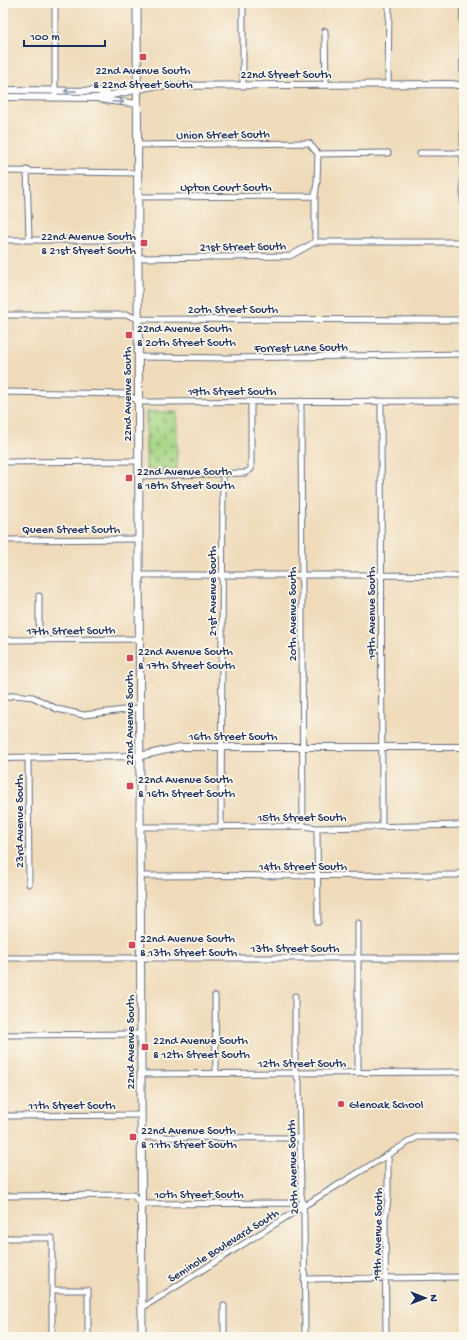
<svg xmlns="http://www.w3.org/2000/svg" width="467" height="1340" font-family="'Gochi Hand',sans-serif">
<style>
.cemetery{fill:url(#cemetery-stones);stroke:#608270}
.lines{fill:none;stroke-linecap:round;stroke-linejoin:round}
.minor-casing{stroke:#656b7e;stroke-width:7}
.tertiary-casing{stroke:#656b7e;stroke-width:8}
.secondary-casing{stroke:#656b7e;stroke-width:9}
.minor{stroke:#fff;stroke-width:5}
.tertiary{stroke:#fff;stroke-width:6}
.secondary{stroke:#fff;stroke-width:7}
.oneway{stroke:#8d97ae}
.poi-dot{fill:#d1495b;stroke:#fbf7ec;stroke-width:1.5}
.labels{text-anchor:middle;stroke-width:3.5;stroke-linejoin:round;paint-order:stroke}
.poi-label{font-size:12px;fill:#1b2f5e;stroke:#fbf7ec;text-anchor:start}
.street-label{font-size:12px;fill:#1b2f5e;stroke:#fbf7ec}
</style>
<defs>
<pattern id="cemetery-stones" width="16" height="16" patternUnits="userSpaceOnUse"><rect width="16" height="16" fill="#a4d482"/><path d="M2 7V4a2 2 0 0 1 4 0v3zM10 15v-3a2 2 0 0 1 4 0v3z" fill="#8db673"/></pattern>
</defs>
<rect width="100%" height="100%" fill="#fbf7ec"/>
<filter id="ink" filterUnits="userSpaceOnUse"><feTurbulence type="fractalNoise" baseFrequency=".025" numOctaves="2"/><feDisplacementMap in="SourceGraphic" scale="8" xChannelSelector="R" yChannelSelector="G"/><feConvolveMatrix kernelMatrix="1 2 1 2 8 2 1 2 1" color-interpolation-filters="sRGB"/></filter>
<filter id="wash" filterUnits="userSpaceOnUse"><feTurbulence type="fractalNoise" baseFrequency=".012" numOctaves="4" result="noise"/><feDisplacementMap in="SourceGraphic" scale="16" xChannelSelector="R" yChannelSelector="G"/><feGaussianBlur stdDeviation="0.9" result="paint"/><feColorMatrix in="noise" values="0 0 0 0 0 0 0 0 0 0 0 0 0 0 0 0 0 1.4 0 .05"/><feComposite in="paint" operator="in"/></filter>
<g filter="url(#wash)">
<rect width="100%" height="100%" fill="#efdbba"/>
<path class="cemetery" d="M146,412h31v57l-31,1z"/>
</g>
<g filter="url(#ink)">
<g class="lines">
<defs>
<path id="minor" d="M55,3v91
M325,31l1,54
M388,84l1,-81
M243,85v-82
M138,145l171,-2 9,11 -1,28 -2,14v46
M420,153h44
M318,154l70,-1
M27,170l2,70
M3,171l135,2
M138,197l177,-1
M3,240h135
M138,258l152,-2 25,-14h149
M3,315h125l10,4 326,1
M138,357l89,1 237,-4
M3,392l124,2 12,8 325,-1
M301,401l2,425
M381,401l1,425
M3,462l136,-1
M139,476l106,-3 6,-4v-68
M3,540l136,-1
M139,575h242l83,1
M3,640l136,-1
M39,640v-44
M3,698l11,-3 19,2 24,12 27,6 56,-7
M28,758l1,126
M140,827l163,-1 14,2 147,-3
M221,827l2,-353
M317,828l1,94
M140,876l313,-1h4l7,-5
M358,923v150
M3,958h456l5,-6
M215,996l1,77
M295,996v76l4,9 2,113 3,20 1,123
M3,1035l138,-1
M141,1074l323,-2
M3,1116l138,-1
M141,1137l159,1
M3,1196l130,-1 8,9 155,-1 6,4
M3,1238h49v99
M304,1279l160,-2
M52,1290h36v47
M142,1308l160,-101 115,-70h47
M224,1337v-31
M386,1337l-1,-119 3,-17v-46"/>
<path id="tertiary" d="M463,3l1,261
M3,90l96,1 10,4
M3,97l95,1 55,-12 298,-2 13,2
M98,98c14,5 26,3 39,6
M3,758l137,-2 40,-9h284"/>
<path id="secondary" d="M137,3l5,1334"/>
</defs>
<use href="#minor" class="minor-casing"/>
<use href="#tertiary" class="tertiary-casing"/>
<use href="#secondary" class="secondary-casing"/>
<use href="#minor" class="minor"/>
<use href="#tertiary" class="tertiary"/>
<use href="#secondary" class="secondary"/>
</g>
<defs><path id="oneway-shaft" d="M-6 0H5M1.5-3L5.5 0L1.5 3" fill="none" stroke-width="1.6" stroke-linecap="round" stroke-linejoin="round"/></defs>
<g class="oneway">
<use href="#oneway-shaft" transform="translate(70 91) rotate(-179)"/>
<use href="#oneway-shaft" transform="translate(118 102) rotate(2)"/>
</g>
</g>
<g class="poi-dot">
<rect x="139" y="53" width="8" height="8" rx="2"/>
<rect x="140" y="239" width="8" height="8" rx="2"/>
<rect x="125" y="331" width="8" height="8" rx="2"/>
<rect x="125" y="474" width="8" height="8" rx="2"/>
<rect x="126" y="654" width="8" height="8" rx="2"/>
<rect x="126" y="782" width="8" height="8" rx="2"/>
<rect x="128" y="941" width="8" height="8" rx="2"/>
<rect x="141" y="1043" width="8" height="8" rx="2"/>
<circle cx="341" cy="1104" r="4"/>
<rect x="129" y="1133" width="8" height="8" rx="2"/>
</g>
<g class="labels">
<g class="poi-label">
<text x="143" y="74" text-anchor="middle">22nd Avenue South<tspan x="143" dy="14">&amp; 22nd Street South</tspan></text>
<text x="136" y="240" text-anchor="end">22nd Avenue South<tspan x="136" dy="14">&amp; 21st Street South</tspan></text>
<text x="137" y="332">22nd Avenue South<tspan x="137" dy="14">&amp; 20th Street South</tspan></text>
<text x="137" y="475">22nd Avenue South<tspan x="137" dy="14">&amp; 18th Street South</tspan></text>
<text x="138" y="655">22nd Avenue South<tspan x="138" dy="14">&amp; 17th Street South</tspan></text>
<text x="138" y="783">22nd Avenue South<tspan x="138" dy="14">&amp; 16th Street South</tspan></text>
<text x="140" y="942">22nd Avenue South<tspan x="140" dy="14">&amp; 13th Street South</tspan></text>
<text x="153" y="1044">22nd Avenue South<tspan x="153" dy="14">&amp; 12th Street South</tspan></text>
<text x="349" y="1108">Glenoak School</text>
<text x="141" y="1134">22nd Avenue South<tspan x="141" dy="14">&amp; 11th Street South</tspan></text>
</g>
<g class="street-label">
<text x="286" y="78">22nd Street South</text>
<text transform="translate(223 134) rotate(-1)" y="4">Union Street South</text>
<text x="226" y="191">Upton Court South</text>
<text transform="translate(243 246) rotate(-1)" y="4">21st Street South</text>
<text x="233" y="313">20th Street South</text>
<text transform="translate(301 347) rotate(-1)" y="4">Forrest Lane South</text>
<text x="232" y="395">19th Street South</text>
<text transform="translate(127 394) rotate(-90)" y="4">22nd Avenue South</text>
<text x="71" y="533">Queen Street South</text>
<text transform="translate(212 591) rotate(-90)" y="4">21st Avenue South</text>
<text transform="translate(371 613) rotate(-90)" y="4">19th Avenue South</text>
<text transform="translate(292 614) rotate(-90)" y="4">20th Avenue South</text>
<text transform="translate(71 630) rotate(-1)" y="4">17th Street South</text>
<text transform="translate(129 718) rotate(-90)" y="4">22nd Avenue South</text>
<text x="233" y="740">16th Street South</text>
<text x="302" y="821">15th Street South</text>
<text transform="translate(19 821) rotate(-90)" y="4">23rd Avenue South</text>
<text x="303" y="870">14th Street South</text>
<text x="295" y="952">13th Street South</text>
<text transform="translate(130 1042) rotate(-90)" y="4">22nd Avenue South</text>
<text x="302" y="1067">12th Street South</text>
<text x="72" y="1109">11th Street South</text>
<text transform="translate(292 1167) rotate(-92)" y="4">20th Avenue South</text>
<text x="199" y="1198">10th Street South</text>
<text transform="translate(377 1234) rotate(-89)" y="4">19th Avenue South</text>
<text transform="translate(223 1245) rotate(-32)" y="4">Seminole Boulevard South</text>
</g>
</g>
<rect width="467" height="1340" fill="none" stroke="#fbf7ec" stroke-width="16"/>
<g transform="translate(425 1298) rotate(90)" stroke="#fbf7ec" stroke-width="3" paint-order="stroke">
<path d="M0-3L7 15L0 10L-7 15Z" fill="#1b2f5e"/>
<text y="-6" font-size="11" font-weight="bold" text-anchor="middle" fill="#1b2f5e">N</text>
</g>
<path d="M24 40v6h81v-6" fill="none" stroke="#1b2f5e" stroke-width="2"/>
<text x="30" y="40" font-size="12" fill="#1b2f5e" stroke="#fbf7ec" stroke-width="3" paint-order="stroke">100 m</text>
</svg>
